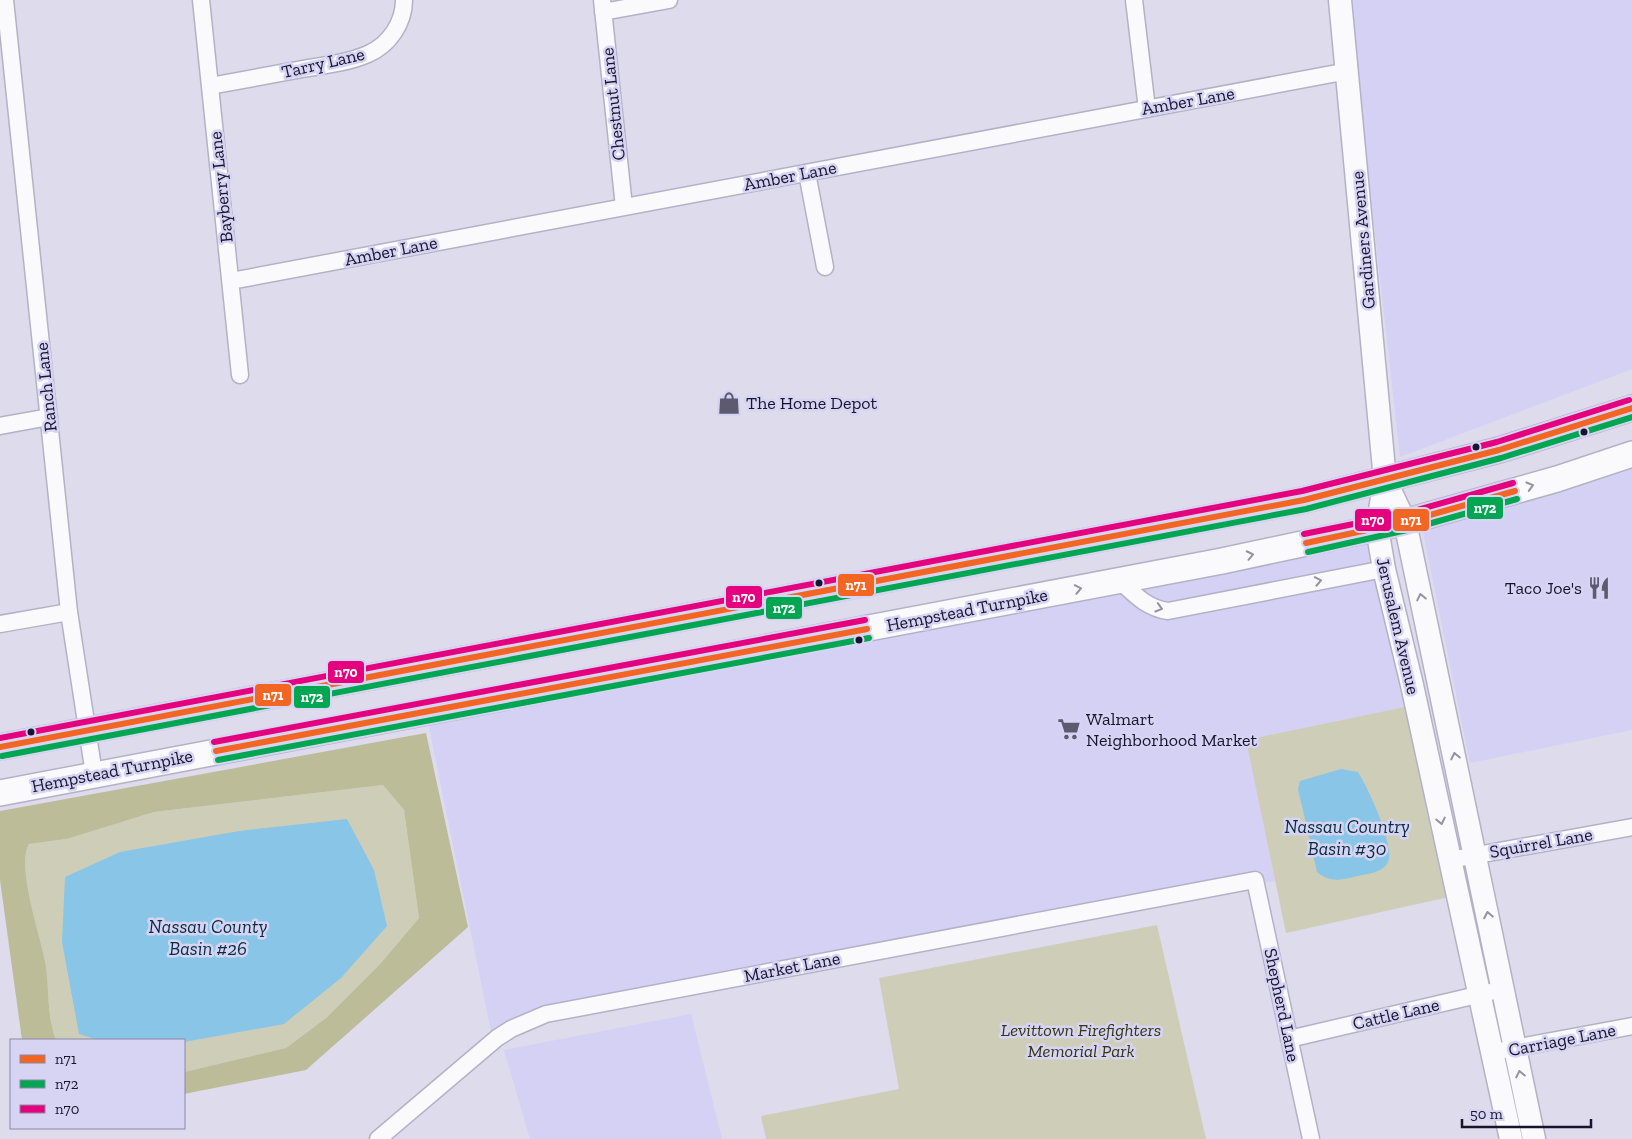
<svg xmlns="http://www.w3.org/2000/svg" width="1632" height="1139" font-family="'Zilla Slab',serif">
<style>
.built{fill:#d4d1f4}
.green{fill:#ceceb8}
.forest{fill:#bdbc98}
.water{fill:#88c5e6}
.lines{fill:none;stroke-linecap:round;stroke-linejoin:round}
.street-casing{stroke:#b4b1c6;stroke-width:19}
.secondary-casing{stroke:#b4b1c6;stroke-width:25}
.primary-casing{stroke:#b4b1c6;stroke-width:28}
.street{stroke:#fafafc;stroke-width:16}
.secondary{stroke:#fafafc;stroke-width:22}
.primary{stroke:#fafafc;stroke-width:25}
.bus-1-casing{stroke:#d7d4f3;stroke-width:10}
.bus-2-casing{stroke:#d7d4f3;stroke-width:10}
.bus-3-casing{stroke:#d7d4f3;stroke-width:10}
.bus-1{stroke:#f26522;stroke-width:6}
.bus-2{stroke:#00a651;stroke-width:6}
.bus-3{stroke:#e5007d;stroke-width:6}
.oneway{stroke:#9492a0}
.bus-dot{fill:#18132f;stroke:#d7d4f3;stroke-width:2}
.labels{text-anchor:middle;stroke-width:5;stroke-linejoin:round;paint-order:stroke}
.street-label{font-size:18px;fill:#18132f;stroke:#d7d4f3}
.poi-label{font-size:18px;fill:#18132f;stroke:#d7d4f3;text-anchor:start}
.park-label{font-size:18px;font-style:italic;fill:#343512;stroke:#d7d4f3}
.water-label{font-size:19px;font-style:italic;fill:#042e3f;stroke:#d7d4f3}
.line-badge{stroke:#d7d4f3;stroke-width:2}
.badge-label{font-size:14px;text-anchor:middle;font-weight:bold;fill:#fff}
</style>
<rect width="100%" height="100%" fill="#dddbec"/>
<path class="built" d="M1349,0h283v369l-232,88z
M1632,461v269l-162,33 -47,-231z
M1373,533l36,173 -162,34 28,141 -726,138 -55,27 -66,-324z
M691,1014l31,125h-192l-26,-89z"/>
<path class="green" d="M1409,706l40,191 -163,36 -40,-193z
M383,785l21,25 15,108 -38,45 -55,55 -40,30 -102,24v-32h-128c-10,-26 -6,-52 -11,-79 -5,-27 -29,-95 -16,-117l38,-5 87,-27z
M1157,925l49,214h-440l-5,-23 138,-27 -20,-111z"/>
<path class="forest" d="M426,733l42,194 -162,143 -122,24v-22l102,-24 40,-30 55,-55 38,-45 -15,-108 -21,-25 -229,27 -87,27 -38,5c-13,22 11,90 16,117 5,27 1,53 11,79h-34l-22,-160v-69z"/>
<path class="water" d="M1341,769l17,3c10,16 37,73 30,90 -5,11 -21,12 -31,14 -15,4 -27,7 -40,-4l-19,-83 2,-8z
M347,819l27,51 13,56 -46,52 -57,46 -100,18v-2h-86l-19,-6 -17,-92 3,-65 55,-25 119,-21z"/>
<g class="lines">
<defs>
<path id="street" d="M5,0l64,612 25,162
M201,0l39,375
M602,0l22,207
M1134,0l13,109
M603,12l66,-12
M210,86c33,-6 66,-12 98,-18 20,-3 42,-6 60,-14 21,-9 36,-31 36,-54
M807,173l18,94
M231,281l1117,-210
M0,426l49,-9
M1120,581c15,14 27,27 48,30l216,-42
M0,624l69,-12
M1450,860l182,-33
M1289,1039l201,-47
M1504,1050l128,-24
M378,1139l119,-101 14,-9 35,-15 709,-134 56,259"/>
<path id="secondary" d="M1340,0l45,480 20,42 129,617
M1385,480l-8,48 7,41 28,116 99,454"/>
<path id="primary" d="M0,747l1304,-247 195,-50 133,-42
M0,793l1222,-232 183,-39 152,-43 75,-25"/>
</defs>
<use href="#street" class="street-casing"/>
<use href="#secondary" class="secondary-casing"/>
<use href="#primary" class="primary-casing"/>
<use href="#street" class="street"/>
<use href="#secondary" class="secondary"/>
<use href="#primary" class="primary"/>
<defs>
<path id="bus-1" d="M1306,543l99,-21 110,-31
M0,747l1304,-247 195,-50 133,-42
M216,751l651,-122"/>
<path id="bus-2" d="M1308,552l99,-22 110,-31
M2,756l1304,-247 195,-51 131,-41
M218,760l651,-122"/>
<path id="bus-3" d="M1304,534l99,-20 110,-31
M0,738l1302,-247 195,-49 132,-42
M214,742l651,-122"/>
</defs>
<use href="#bus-1" class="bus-1-casing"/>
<use href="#bus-2" class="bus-2-casing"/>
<use href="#bus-3" class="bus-3-casing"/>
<use href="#bus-1" class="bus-1"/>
<use href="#bus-2" class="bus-2"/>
<use href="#bus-3" class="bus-3"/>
</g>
<defs><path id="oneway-chevron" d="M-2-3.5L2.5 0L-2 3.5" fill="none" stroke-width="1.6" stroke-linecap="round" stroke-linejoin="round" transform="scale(1.25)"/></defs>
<g class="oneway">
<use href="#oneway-chevron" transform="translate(1530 486) rotate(-16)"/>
<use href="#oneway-chevron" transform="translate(1250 555) rotate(-12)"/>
<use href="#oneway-chevron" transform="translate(1318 581) rotate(-11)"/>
<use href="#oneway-chevron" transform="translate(1078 589) rotate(-11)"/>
<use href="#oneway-chevron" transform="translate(1421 597) rotate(-102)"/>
<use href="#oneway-chevron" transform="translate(1159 608) rotate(16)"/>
<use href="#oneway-chevron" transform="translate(1455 756) rotate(-102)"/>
<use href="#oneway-chevron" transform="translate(1441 821) rotate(78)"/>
<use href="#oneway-chevron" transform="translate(1488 915) rotate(-101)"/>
<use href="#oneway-chevron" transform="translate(1520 1074) rotate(-102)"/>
</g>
<defs>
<symbol id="shop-bare" viewBox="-9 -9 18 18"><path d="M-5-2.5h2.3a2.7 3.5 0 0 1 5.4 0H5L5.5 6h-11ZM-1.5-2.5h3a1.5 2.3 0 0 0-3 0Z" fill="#5d5971" stroke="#d7d4f3" stroke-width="2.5" paint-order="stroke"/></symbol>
<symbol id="restaurant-bare" viewBox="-9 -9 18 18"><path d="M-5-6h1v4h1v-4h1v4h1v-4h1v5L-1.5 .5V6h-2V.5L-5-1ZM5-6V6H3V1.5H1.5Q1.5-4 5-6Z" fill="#5d5971" stroke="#d7d4f3" stroke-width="2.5" paint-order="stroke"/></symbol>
<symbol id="supermarket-bare" viewBox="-9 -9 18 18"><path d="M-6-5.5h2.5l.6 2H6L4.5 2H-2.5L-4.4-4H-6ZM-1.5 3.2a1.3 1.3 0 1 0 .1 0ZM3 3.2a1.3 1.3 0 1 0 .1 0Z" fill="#5d5971" stroke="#d7d4f3" stroke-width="2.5" paint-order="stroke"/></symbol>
</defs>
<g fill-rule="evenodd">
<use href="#shop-bare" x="713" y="387" width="32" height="32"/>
<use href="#restaurant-bare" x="1583" y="572" width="32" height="32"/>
<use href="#supermarket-bare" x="1053" y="713" width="32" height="32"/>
</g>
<g class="bus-dot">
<circle cx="1584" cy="432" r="4.5"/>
<circle cx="1476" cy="447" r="4.5"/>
<circle cx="819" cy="583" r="4.5"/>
<circle cx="859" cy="640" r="4.5"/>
<circle cx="31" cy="732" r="4.5"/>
</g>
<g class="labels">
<g class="street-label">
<text transform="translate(323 63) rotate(-13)" y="6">Tarry Lane</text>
<text transform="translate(1188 101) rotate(-10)" y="6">Amber Lane</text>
<text transform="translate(613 104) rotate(-96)" y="6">Chestnut Lane</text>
<text transform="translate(790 176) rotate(-11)" y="6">Amber Lane</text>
<text transform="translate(221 187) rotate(-96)" y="6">Bayberry Lane</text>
<text transform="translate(1363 240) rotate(-95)" y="6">Gardiners Avenue</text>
<text transform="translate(391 251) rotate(-11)" y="6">Amber Lane</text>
<text transform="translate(46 387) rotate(-96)" y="6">Ranch Lane</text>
<text transform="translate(967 610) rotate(-11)" y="6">Hempstead Turnpike</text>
<text transform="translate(1398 626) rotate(77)" y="6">Jerusalem Avenue</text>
<text transform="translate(112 771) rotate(-11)" y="6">Hempstead Turnpike</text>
<text transform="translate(1541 843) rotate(-10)" y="6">Squirrel Lane</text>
<text transform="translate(792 967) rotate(-11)" y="6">Market Lane</text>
<text transform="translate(1282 1005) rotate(78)" y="6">Shepherd Lane</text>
<text transform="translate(1396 1014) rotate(-13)" y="6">Cattle Lane</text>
<text transform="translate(1562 1040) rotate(-11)" y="6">Carriage Lane</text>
</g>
<g class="poi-label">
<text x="746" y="409">The Home Depot</text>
<text x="1582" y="594" text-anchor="end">Taco Joe's</text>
<text x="1086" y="725">Walmart<tspan x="1086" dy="21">Neighborhood Market</tspan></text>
</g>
<g class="park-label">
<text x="1081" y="1036">Levittown Firefighters<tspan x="1081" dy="21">Memorial Park</tspan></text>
</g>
<g class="water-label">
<text x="1347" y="833">Nassau Country<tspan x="1347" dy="22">Basin #30</tspan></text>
<text x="208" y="933">Nassau County<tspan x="208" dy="22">Basin #26</tspan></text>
</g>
</g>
<g class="line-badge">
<rect x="1466" y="496" width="38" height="24" rx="5" fill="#00a651"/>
<rect x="1354" y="508" width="38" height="24" rx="5" fill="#e5007d"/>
<rect x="1392" y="508" width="38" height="24" rx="5" fill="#f26522"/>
<rect x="837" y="573" width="38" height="24" rx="5" fill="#f26522"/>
<rect x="725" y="585" width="38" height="24" rx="5" fill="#e5007d"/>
<rect x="765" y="596" width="38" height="24" rx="5" fill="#00a651"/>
<rect x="327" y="660" width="38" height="24" rx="5" fill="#e5007d"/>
<rect x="254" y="683" width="38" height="24" rx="5" fill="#f26522"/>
<rect x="293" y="685" width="38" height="24" rx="5" fill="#00a651"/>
</g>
<g class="badge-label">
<text x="1485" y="513">n72</text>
<text x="1373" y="525">n70</text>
<text x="1411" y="525">n71</text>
<text x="856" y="590">n71</text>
<text x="744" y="602">n70</text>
<text x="784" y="613">n72</text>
<text x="346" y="677">n70</text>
<text x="273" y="700">n71</text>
<text x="312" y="702">n72</text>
</g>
<rect x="10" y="1039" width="175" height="90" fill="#d7d4f3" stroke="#8b87a5"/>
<rect x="20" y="1055" width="25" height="8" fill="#f26522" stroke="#8b87a5"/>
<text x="55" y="1064" font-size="15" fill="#18132f">n71</text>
<rect x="20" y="1080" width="25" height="8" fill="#00a651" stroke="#8b87a5"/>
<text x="55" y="1089" font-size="15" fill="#18132f">n72</text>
<rect x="20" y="1105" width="25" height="8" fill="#e5007d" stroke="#8b87a5"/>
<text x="55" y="1114" font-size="15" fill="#18132f">n70</text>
<path d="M1462 1119v8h129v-8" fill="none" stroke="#18132f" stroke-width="2.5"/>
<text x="1470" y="1119" font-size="15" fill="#18132f" stroke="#d7d4f3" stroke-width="4" paint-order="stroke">50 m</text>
</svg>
